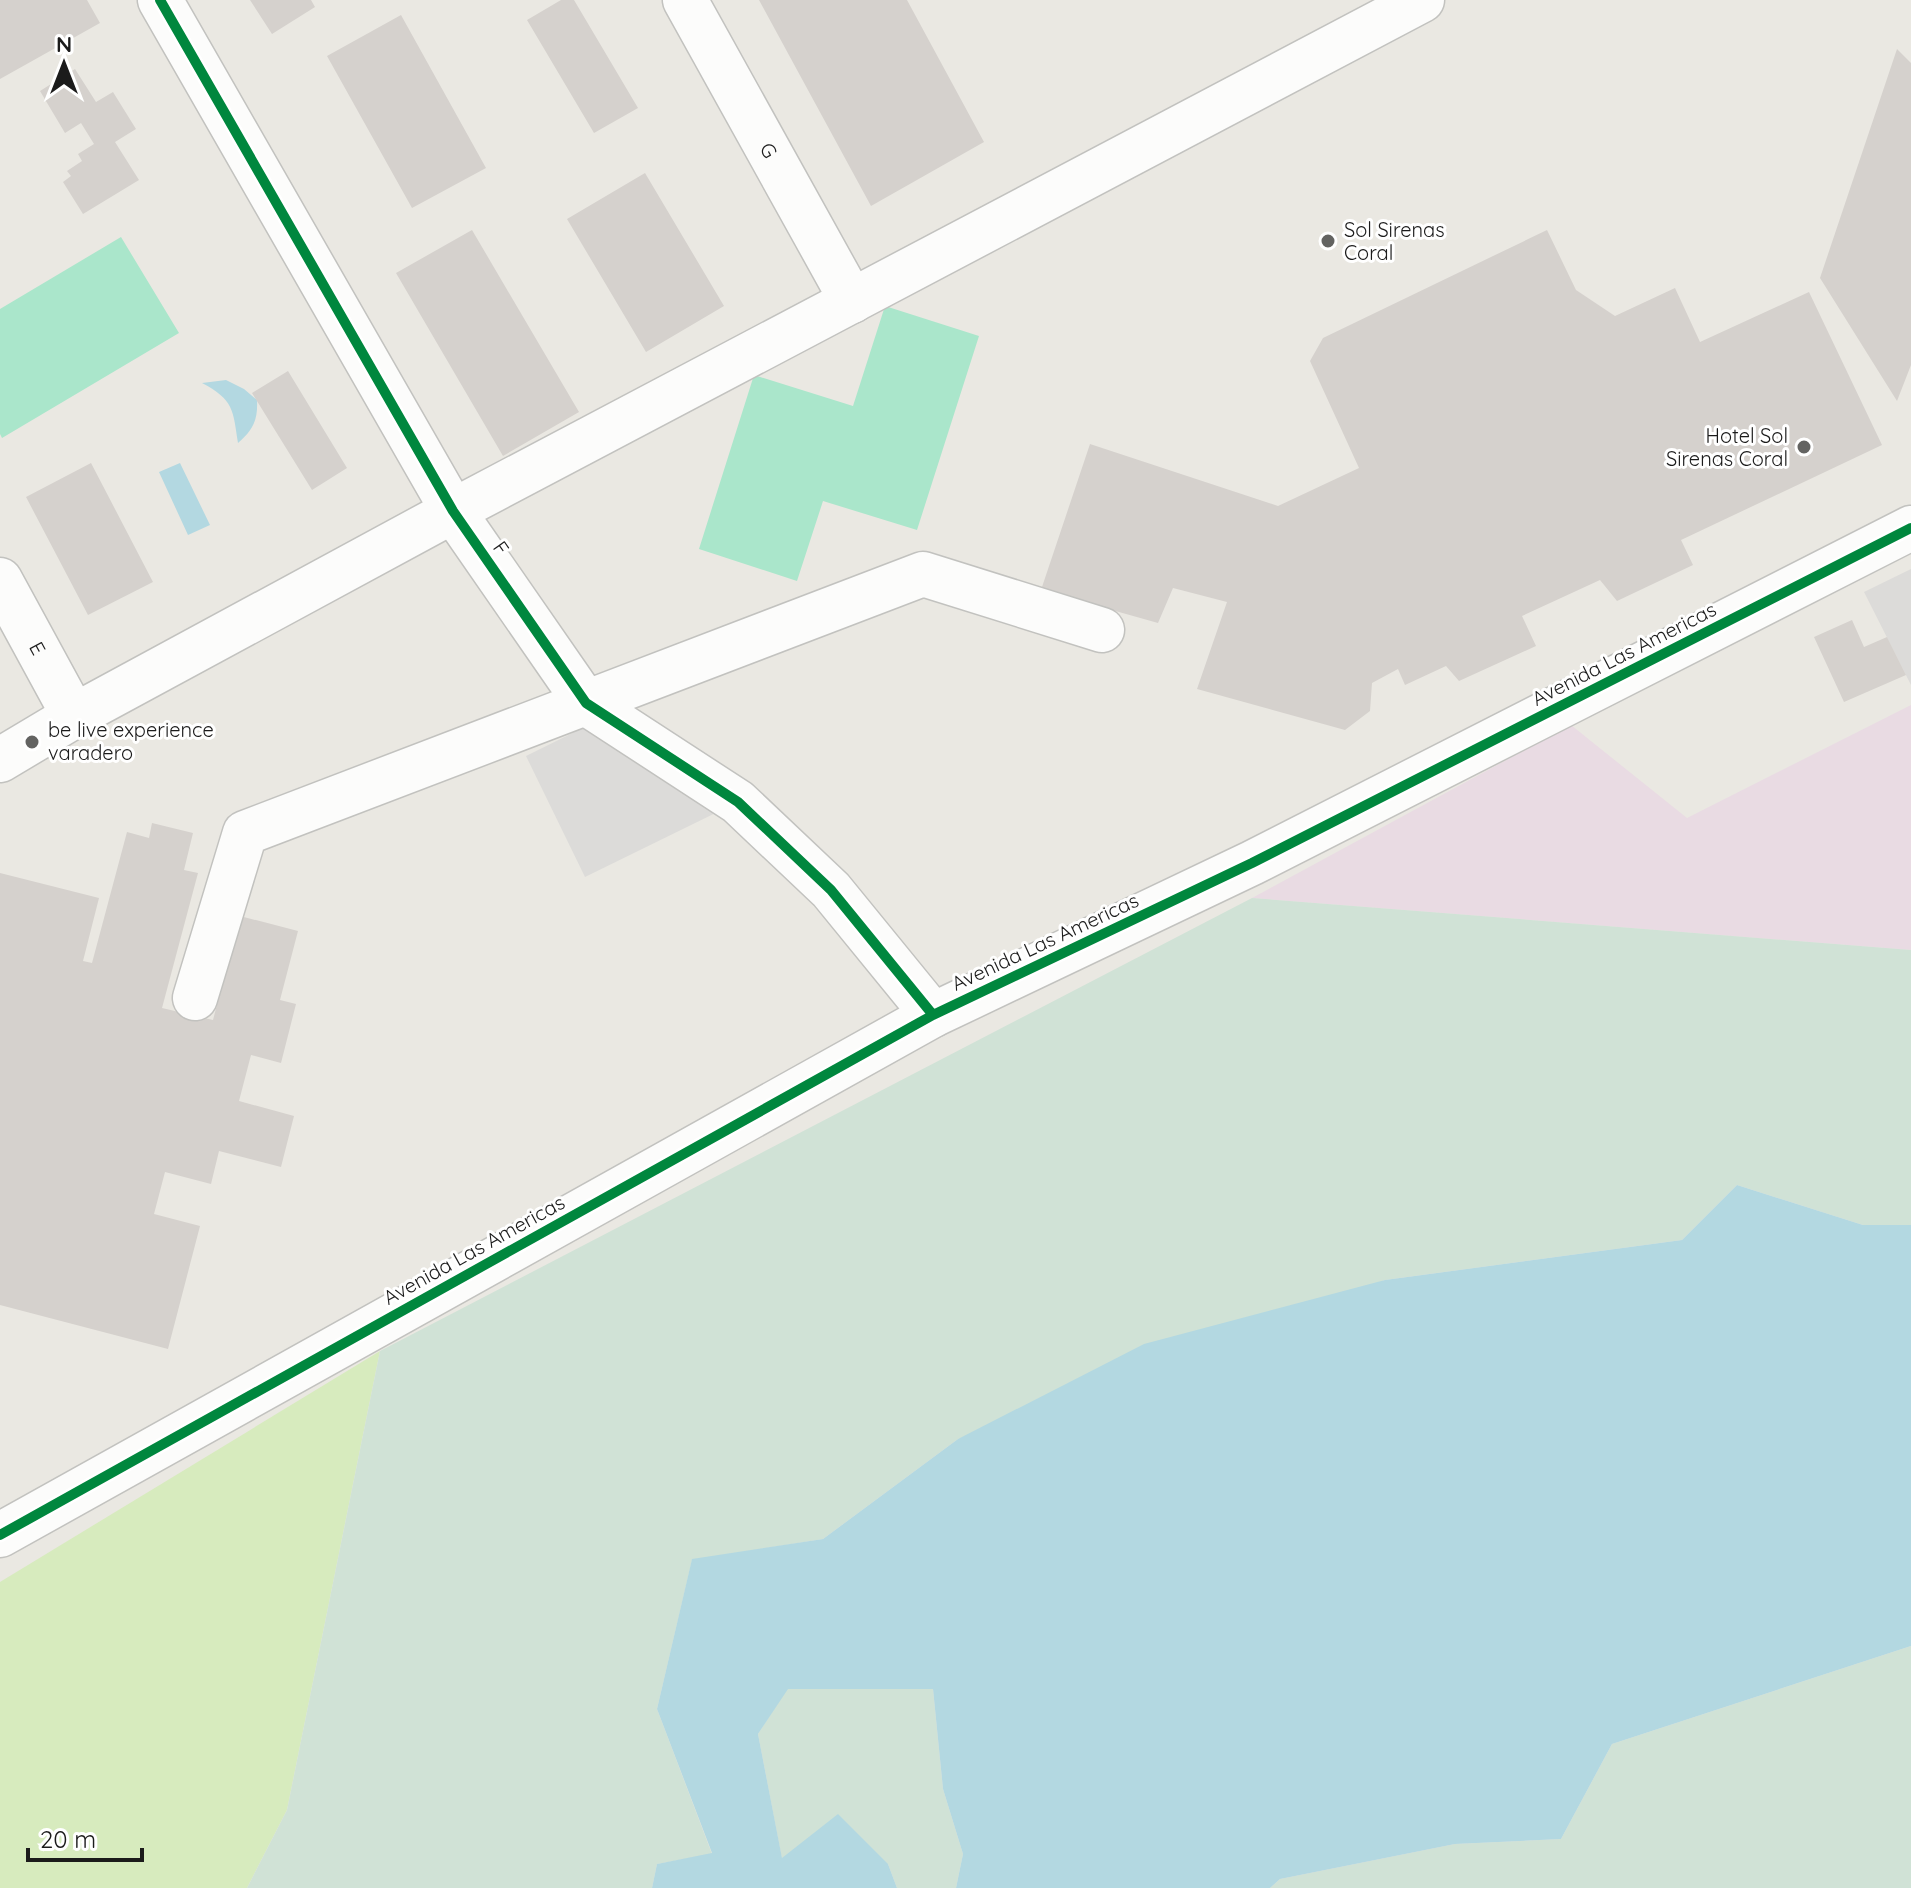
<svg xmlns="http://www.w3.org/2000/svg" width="1911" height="1888" font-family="Quicksand,sans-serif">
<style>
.industrial{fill:#e9dbe3}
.grass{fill:#d7ebbe}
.wetland{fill:#d0e2d6}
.pitch{fill:#aae6cb}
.parking{fill:#dcdbd9}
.water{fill:#b3d8e1}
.building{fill:#d5d1cd}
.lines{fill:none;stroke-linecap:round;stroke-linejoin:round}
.minor-casing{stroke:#c2c2bf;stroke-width:47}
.minor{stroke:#fcfcfb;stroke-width:44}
.cycleway-casing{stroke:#fff;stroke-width:15}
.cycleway{stroke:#00873e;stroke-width:10}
.poi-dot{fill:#636361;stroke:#fff;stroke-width:3}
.labels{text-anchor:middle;stroke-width:6;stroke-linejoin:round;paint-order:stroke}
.street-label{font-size:20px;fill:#1b1b1b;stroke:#fff}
.poi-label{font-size:20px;fill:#1b1b1b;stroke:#fff;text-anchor:start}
</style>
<rect width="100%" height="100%" fill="#eae8e2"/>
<path class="industrial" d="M1911,705v245l-659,-52 319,-173 116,93z"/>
<path class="grass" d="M380,1351l-93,459 -40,78h-247v-306z"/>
<path class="wetland" d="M1252,898l659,52v275h-48l-126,-40 -55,55 -297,40 -427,159 -135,100 -131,21 -35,149 55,145 -55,10 -5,24h-405l40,-78 93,-459z
M1911,1646v242h-641l10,-9 175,-35 106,-5 51,-95z
M787,1689h146l10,100 20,65 -7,34h-59l-9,-24 -106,-5 -24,-125z"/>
<path class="pitch" d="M121,237l58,96 -177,105 -2,-4v-125z
M885,306l94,30 -62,194 -94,-29 -26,80 -98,-32 55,-174 99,31z"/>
<path class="parking" d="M1911,569v116l-47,-93z
M607,716l131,86 -153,75 -59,-121z"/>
<path class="water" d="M226,380l18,9 13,11c1,20 -4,30 -19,43 -5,-33 -4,-43 -36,-60z
M180,463l30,62 -22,10 -29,-63z
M1737,1185l126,40h48v421l-299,98 -51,95 -106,5 -175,35 -10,9h-314l7,-34 -20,-65 -10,-100h-145l-30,45 24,124 56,-44 50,50 9,24h-245l5,-24 55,-11 -55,-144 35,-150 131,-20 135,-100 186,-95 241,-64 297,-40z"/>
<path class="building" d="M0,0h87l13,23 -100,56z
M250,0h61l4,7 -43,27z
M561,0h13l64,108 -44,25 -67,-113z
M759,0h148l77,142 -113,64z
M401,15l85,153 -74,40 -85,-152z
M1897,49l14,14v302l-14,36 -77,-123z
M75,69l21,33 17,-10 23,37 -21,13 24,38 -56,34 -20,-32 8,-6 -4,-5 15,-10 -4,-7 16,-10 -13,-21 -16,10 -25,-42z
M645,173l79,133 -78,46 -79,-133z
M472,230l107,182 -76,44 -107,-183z
M1547,230l29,60 39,26 60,-28 25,54 109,-50 73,153 -201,95 12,25 -76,36 -17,-21 -78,36 14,30 -77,35 -13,-15 -41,19 -7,-16 -26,14 -2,28 -25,19 -148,-41 30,-87 -54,-14 -15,35 -117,-33 49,-146 188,62 81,-38 -49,-107 13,-23z
M288,371l59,97 -35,22 -60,-97z
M91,463l62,119 -65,33 -62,-118z
M1852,620l12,27 23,-10 19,38 -62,27 -30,-65z
M152,823l41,10 -9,37 14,3 -36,135 51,12 27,-104 58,15 -18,69 16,4 -15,59 -30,-8 -12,46 55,15 -13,51 -62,-16 -8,33 -46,-12 -11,42 46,12 -32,123 -168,-44v-432l99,25 -16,63 9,2 35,-131 22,6z"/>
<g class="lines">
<defs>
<g id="minor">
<path d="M160,0l293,511 133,192 152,99 93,88 102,125"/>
<path id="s1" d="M685,0l167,301"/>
<path id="s2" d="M0,580l74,136"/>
<path d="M0,760l74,-44 379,-205 969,-511"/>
<path d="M195,998l50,-165 678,-259 179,56"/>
<path d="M0,1535l933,-520 319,-152 659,-335"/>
</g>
</defs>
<use href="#minor" class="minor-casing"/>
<use href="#minor" class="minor"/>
<defs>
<path id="cycleway" d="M160,0l293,511 133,192 152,99 93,88 102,125
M0,1535l933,-520 319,-152 659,-335"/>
</defs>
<use href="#cycleway" class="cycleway-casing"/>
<use href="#cycleway" class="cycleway"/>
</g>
<g class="poi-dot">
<circle cx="1328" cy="241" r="8"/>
<circle cx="1804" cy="447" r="8"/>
<circle cx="32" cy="742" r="8"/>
</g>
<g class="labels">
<g class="street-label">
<text dy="7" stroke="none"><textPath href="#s1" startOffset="172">G</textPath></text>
<text transform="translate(501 548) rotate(55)" y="7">F</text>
<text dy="7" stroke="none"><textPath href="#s2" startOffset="78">E</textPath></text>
<text transform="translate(1624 654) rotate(-27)" y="7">Avenida Las Americas</text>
<text transform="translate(1045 942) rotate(-25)" y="7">Avenida Las Americas</text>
<text transform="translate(474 1250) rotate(-29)" y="7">Avenida Las Americas</text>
</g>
<g class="poi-label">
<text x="1344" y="237">Sol Sirenas<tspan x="1344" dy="23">Coral</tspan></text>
<text x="1788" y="443" text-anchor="end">Hotel Sol<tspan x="1788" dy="23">Sirenas Coral</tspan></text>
<text x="48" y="737">be live experience<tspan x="48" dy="23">varadero</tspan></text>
</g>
</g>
<g transform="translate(64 64)" stroke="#ffffff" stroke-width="6" paint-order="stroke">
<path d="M0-6L14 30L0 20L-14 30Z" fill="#1b1b1b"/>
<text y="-12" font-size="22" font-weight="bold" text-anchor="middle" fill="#1b1b1b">N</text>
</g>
<path d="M28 1848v12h114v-12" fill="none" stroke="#1b1b1b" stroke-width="4"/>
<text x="40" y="1848" font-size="24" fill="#1b1b1b" stroke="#ffffff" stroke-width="6" paint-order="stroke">20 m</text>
</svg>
